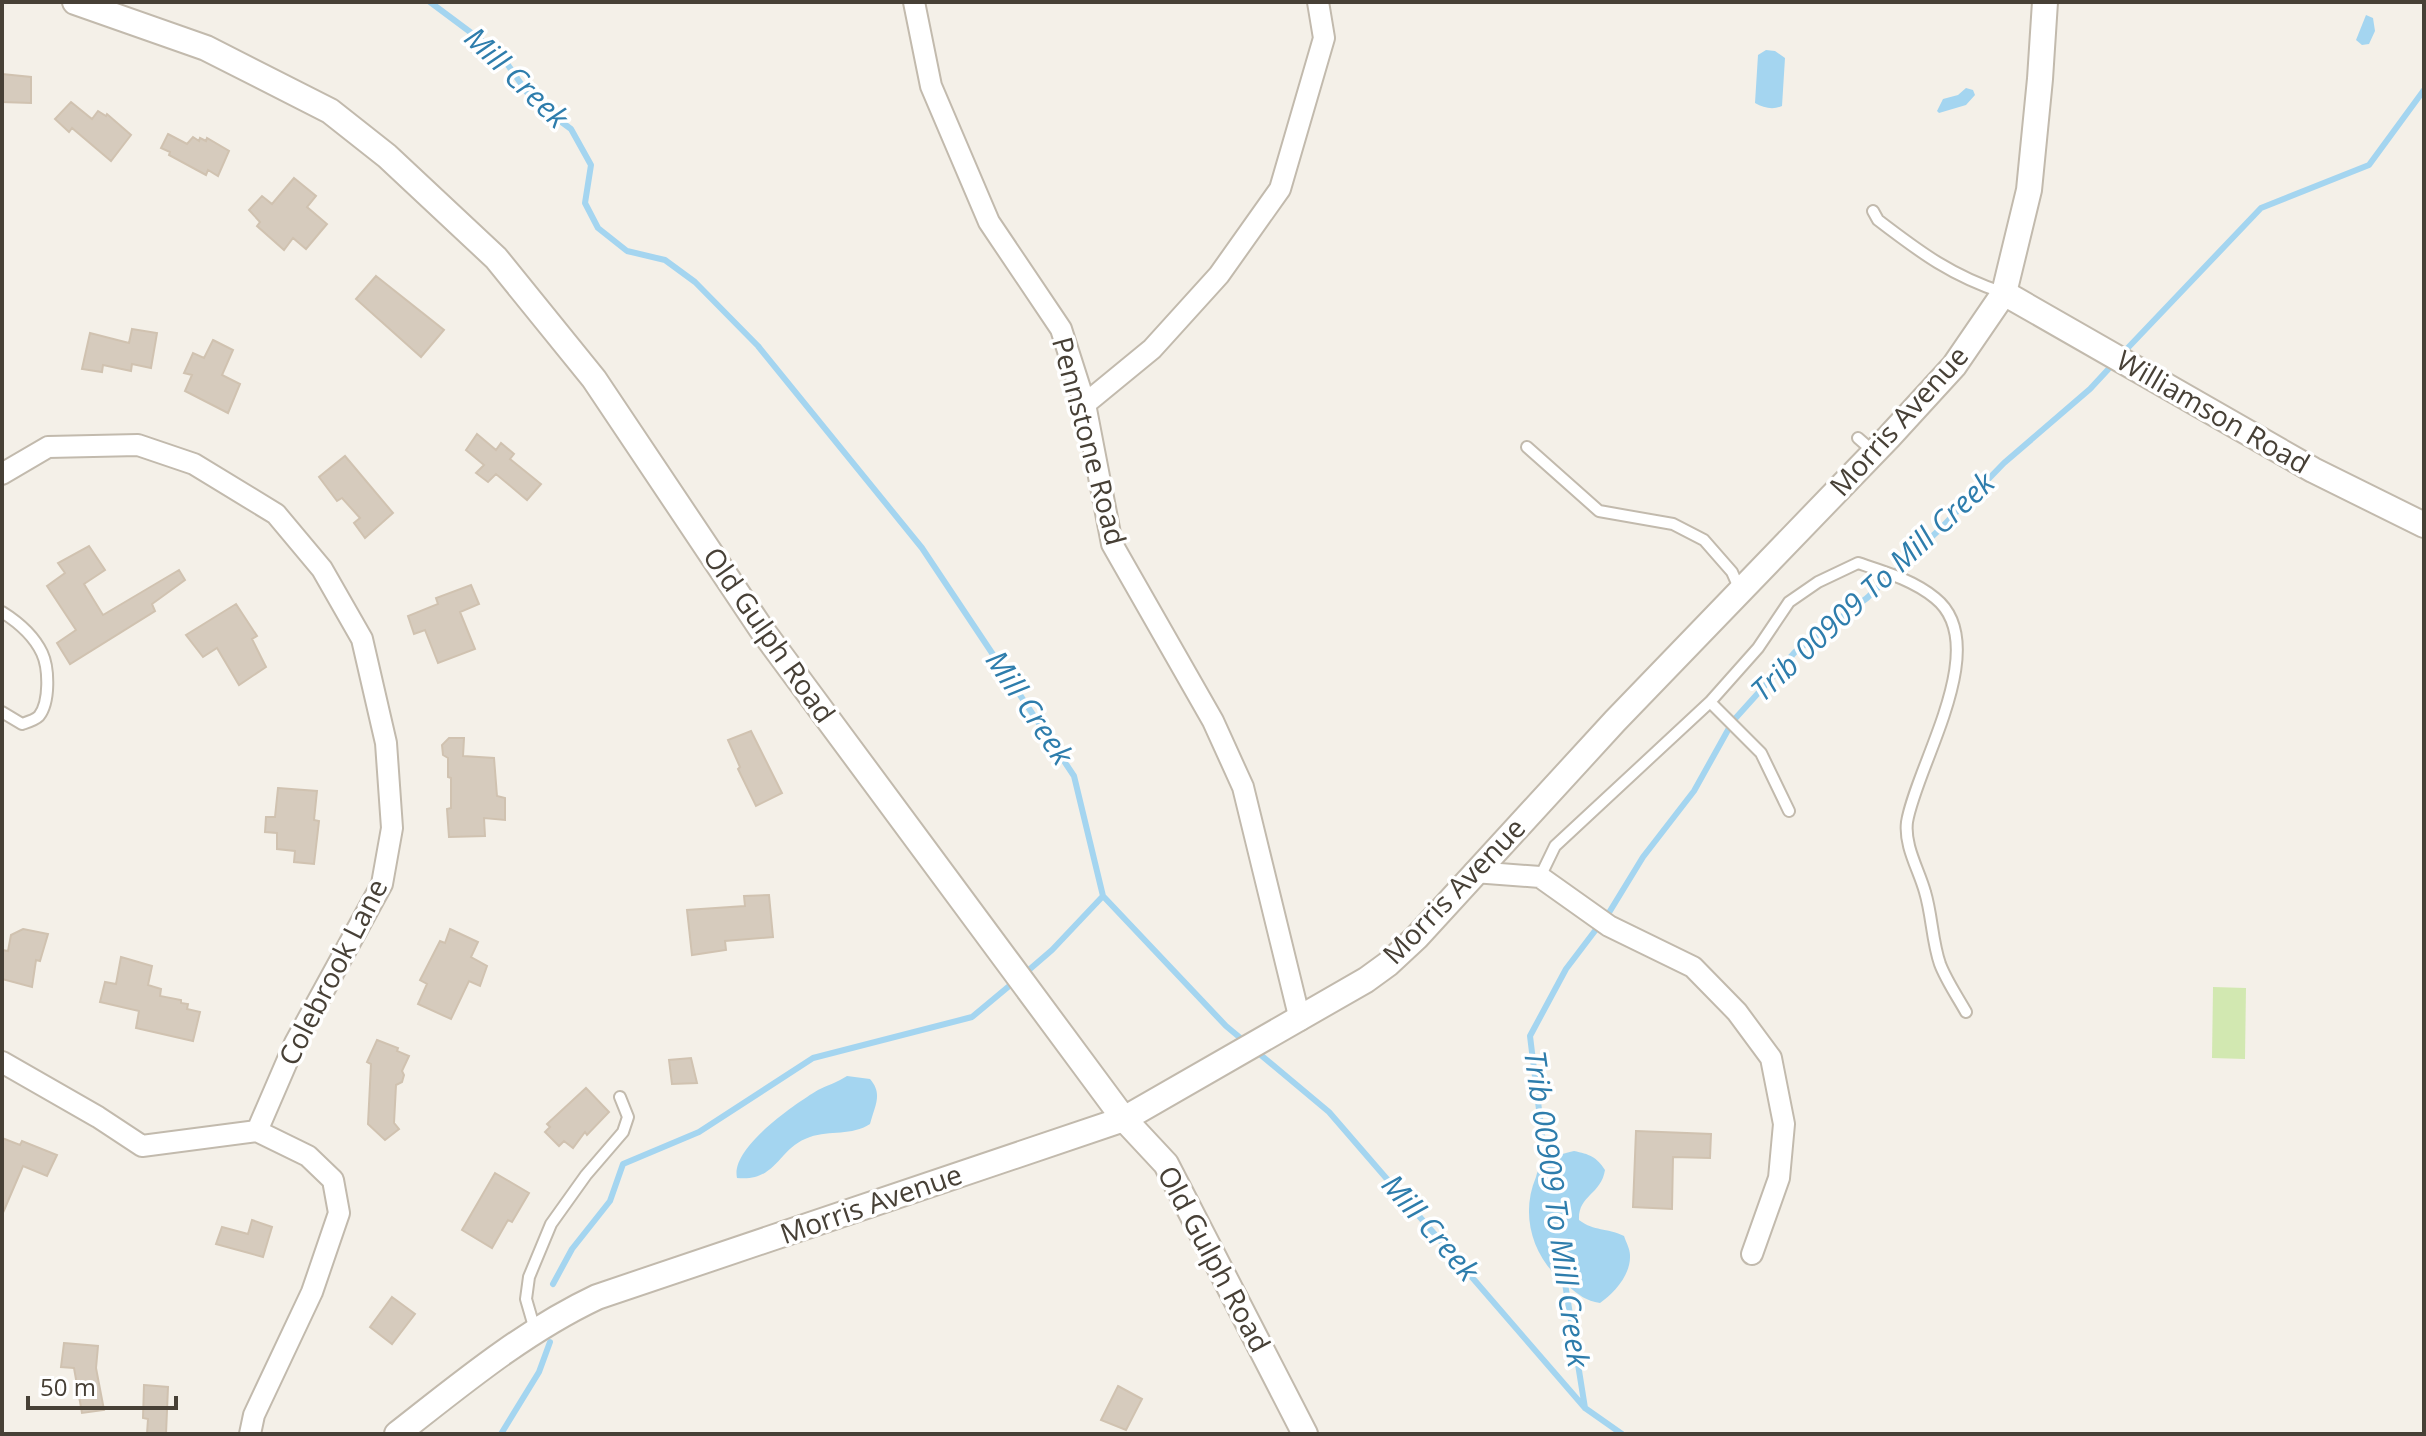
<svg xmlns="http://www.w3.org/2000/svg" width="2426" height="1436" font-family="'Open Sans',sans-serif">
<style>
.green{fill:#d2e8b1}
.water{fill:#a4d5f0}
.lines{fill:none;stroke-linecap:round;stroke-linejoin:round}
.stream{stroke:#a4d5f0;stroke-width:6}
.building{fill:#d6cbbd;stroke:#d0c2b0;stroke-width:2}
.service-casing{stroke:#c2baad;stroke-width:14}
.minor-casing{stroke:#c2baad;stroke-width:24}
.tertiary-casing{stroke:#c2baad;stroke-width:28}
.service{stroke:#fff;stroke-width:10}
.minor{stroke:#fff;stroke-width:20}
.tertiary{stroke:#fff;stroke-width:24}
.labels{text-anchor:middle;stroke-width:7;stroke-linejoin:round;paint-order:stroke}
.street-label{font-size:28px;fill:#474036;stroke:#fff}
.water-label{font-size:30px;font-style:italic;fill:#2e7dac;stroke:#fff}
</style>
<rect width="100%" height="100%" fill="#f4f0e8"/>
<path class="green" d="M2213,987l33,1 -1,71 -33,-1z"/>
<path class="water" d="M2366,15l7,3 2,13 -6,13 -7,1 -6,-5z
M1766,50l9,1 10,7 -3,48c-9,4 -18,2 -27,-3l3,-48z
M1966,88l7,2 2,5 -9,10 -27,8 -2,-2 6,-12 15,-4z
M847,1076l23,3c13,15 5,26 0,45 -18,12 -40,6 -60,13 -33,11 -32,45 -73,41 -7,-30 58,-74 81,-88 10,-5 20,-8 29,-14z
M1574,1151c15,3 23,6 31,19 -4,25 -27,25 -26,50 16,12 27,7 45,16 2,6 6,13 6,19 1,20 -16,38 -30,48 -14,-2 -21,-8 -32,-17 -34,-25 -49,-69 -32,-109 1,-4 2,-8 5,-11 7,-10 22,-12 33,-15z"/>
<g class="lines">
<path class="stream" d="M430,2l71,53 32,46 38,28 20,36 -6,38 13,25 29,23 38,9 30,22 63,64 164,202 152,228 29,120 123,130 18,15
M2122,354l139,-146 108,-43 55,-75
M1023,975l29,-25 51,-54
M1256,1051l73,61 256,296 37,26
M1546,1167l-16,-131 36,-67 44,-58 33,-54 51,-66 39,-70 62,-69 72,-54 73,-69 64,-66 86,-74 25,-27
M1564,1277l21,131
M553,1284l19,-35 38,-48 13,-37 76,-32 114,-74 159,-41 42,-35
M501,1434l38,-62 11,-30"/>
</g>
<path class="building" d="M2,74l29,3v26l-29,-1z
M71,102l21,17 6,-8 8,5 1,-2 24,21 -20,26 -39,-33 -3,4 -14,-13z
M168,134l19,10 6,-7 6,4 1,-3 6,3 1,-3 22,13 -11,25 -10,-6 -2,5 -37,-20 1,-3 -9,-4z
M294,178l22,18 -9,11 20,17 -21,25 -13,-11 -9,12 -27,-24 3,-4 -11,-12 13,-14 10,8z
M376,276l68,54 -23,27 -65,-58z
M132,329l25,4 -6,35 -19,-4 -1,7 -28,-6 -1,7 -20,-3 8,-36 39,10z
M213,340l20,10 -11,25 18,9 -12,29 -43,-22 7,-16 -8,-2 9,-20 11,5z
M477,434l19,16 5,-7 13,11 -4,5 31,25 -14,16 -31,-26 -8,8 -12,-9 8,-8 -18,-15z
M345,456l48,57 -28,25 -11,-15 6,-5 -18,-20 -5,3 -18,-24z
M89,546l16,24 -21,14 19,31 76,-45 6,10 -33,24 3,7 -85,53 -13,-21 19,-13 -29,-44 18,-13 -7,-10z
M471,585l8,19 -19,8 15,37 -37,14 -13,-33 -11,4 -6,-18 30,-12 -2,-6z
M236,604l21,32 -5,3 14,28 -27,18 -22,-37 -14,9 -17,-22z
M751,731l31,62 -26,13 -18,-37 2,-2 -12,-27z
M449,738h15l-1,18 31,2 3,38 8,2v22l-21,-2 1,18 -36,1 -2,-28 4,-1v-30l-3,-1v-19l-5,-3 -1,-10z
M278,788l39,3 -3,29 5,1 -5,43 -20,-2 1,-11 -18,-2v-16l-12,-1 1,-15h9z
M769,895l4,42 -48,4 1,9 -34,5 -5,-45 58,-4 -1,-10z
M23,929l25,5 -8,27 -4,-1 -4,27 -30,-8v-29l6,1 3,-16z
M450,929l28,13 -7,15 16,9 -7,20 -11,-5 -18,38 -33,-15 9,-20 -7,-4 20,-39 5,2z
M121,957l31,9 -4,19 13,4 -1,7 21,4v3l7,1 -1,5 13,3 -7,29 -57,-13 3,-17 -39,-9 5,-20 11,2z
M377,1040l21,8 -1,3 12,5 -7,15 2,4 -2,7 -6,3 -2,38 5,6 -14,11 -17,-16 3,-60 -4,-2z
M691,1058l6,25 -25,1 -3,-24z
M586,1088l23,24 -22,23 -2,-3 -12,16 -9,-7 -5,5 -14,-14 5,-5 -3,-3z
M1636,1131l75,3 -1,24 -37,-1 -1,52 -39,-2z
M2,1138l18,7 2,-4 35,14 -10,21 -24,-10 -21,49z
M495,1173l34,20 -17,29 -4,-2 -16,28 -30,-18z
M252,1220l20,7 -9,30 -47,-13 6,-17 26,7z
M392,1297l23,17 -23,30 -22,-17z
M64,1343l34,3 -2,22 8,42 -22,3 -8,-45 -13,-1z
M144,1385l24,2 -2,47h-19l1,-15 -5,-1z
M1118,1386l24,13 -16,31 -25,-10z"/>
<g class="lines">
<defs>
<path id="service" d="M1873,211l5,9c43,33 74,56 126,73
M1858,438l16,14
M1527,447l72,64 74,13 31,16 28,32 8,18
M2,612c16,10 32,24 40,41 7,15 8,49 -3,63 -4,4 -11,6 -17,8l-20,-12
M1710,702l51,51 28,58
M1540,877l15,-31 155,-144 48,-54 31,-46 29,-20 40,-19c27,9 55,17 77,35 59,47 -19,168 -28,224 -3,24 12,48 18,70 7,23 7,49 15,72 6,16 17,32 26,48
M535,1330l-9,-31 3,-22 22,-53 35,-49 37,-43 5,-15 -8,-20"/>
<path id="minor" d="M914,2l17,84 58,136 72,107 24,75 27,140 101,177 30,66 57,233
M1085,404l67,-55 67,-74 61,-86 44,-151 -6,-36
M2,474l46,-27 90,-2 56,19 82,50 46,55 40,70 24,104 6,85 -10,56 -87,159 -38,88
M1474,872l66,5 69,49 84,41 44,45 34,46 13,66 -5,54 -27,76
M2,1062l96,55 44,29 115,-15 51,25 25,24 6,33 -27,79 -58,123 -4,19"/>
<path id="tertiary" d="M75,2l131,46 124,63 57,45 109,102 98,121 168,251 362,489 42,45 139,270
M2004,293l309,177 111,55
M397,1434c64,-50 126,-102 200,-137l527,-178 242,-139 22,-16 29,-27 198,-216 274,-284 65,-71 50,-73 25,-103 11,-111 5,-77"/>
</defs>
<use href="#service" class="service-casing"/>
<use href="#minor" class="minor-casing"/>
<use href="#tertiary" class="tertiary-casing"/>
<use href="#service" class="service"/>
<use href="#minor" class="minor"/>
<use href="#tertiary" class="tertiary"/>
</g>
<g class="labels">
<g class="street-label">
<text transform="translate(2213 412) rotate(30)" y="10">Williamson Road</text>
<text transform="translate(1899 421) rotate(-48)" y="10">Morris Avenue</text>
<text transform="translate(1089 441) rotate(75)" y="10">Pennstone Road</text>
<text transform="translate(769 635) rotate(55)" y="10">Old Gulph Road</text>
<text transform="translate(1454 891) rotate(-46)" y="10">Morris Avenue</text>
<text transform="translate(333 972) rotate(-63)" y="10">Colebrook Lane</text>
<text transform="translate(871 1204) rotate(-19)" y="10">Morris Avenue</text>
<text transform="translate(1214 1259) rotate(62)" y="10">Old Gulph Road</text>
</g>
<g class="water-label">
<text transform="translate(516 78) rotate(44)" y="10">Mill Creek</text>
<text transform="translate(1873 587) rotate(-43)" y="10">Trib 00909 To Mill Creek</text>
<text transform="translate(1029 708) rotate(56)" y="10">Mill Creek</text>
<text transform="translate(1556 1209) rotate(82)" y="10">Trib 00909 To Mill Creek</text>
<text transform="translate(1430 1228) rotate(49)" y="10">Mill Creek</text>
</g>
</g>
<rect width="2426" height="1436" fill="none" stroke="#474036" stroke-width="8"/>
<path d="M28 1396v12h148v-12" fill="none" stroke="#474036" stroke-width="4"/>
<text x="40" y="1396" font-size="24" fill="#474036" stroke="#ffffff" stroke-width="6" paint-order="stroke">50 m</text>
</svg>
